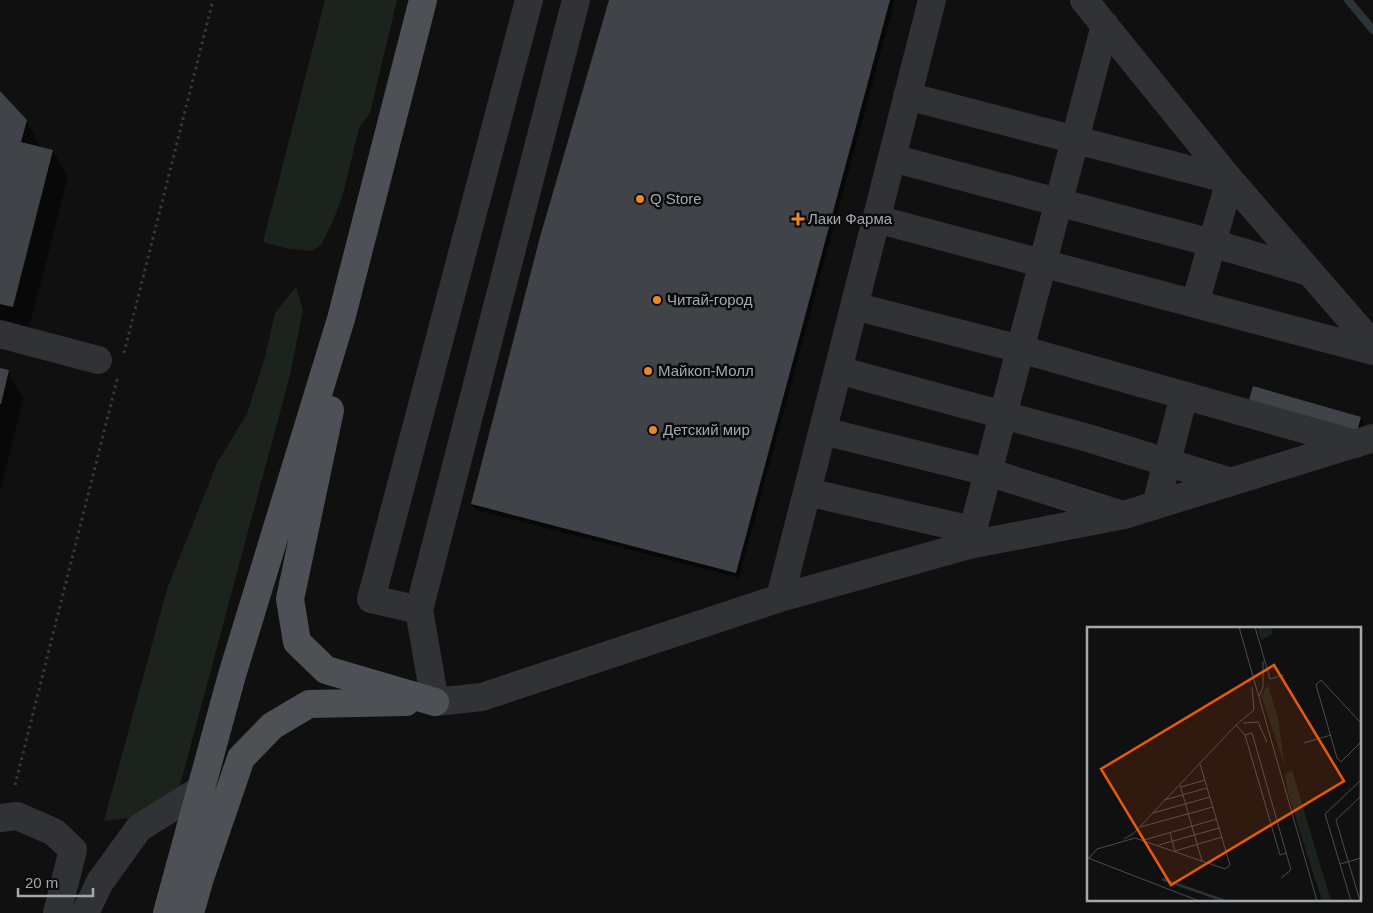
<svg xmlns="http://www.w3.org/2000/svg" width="1373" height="913" font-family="Helvetica,sans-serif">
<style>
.green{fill:#1c231c}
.shadow{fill:#0007}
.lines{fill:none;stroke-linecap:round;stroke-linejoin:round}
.stream{stroke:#2a3439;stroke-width:8}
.building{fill:#404347}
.path{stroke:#37393d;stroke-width:3;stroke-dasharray:2.5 4;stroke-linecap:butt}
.minor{stroke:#313236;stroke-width:28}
.major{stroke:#4d5055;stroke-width:28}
.poi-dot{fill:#ec882c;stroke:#0b0b0c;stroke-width:2}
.labels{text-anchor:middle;stroke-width:5;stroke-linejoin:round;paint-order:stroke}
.poi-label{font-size:15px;fill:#a1a9b1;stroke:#0b0b0c;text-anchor:start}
.inset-river{fill:none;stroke:#2a3439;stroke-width:2.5}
.inset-road{fill:none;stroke:#4a4d51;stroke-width:1}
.view{fill:#e8590c;fill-opacity:0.15;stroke:#e8590c;stroke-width:2.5}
.inset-edge{fill:none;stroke:#a1a9b1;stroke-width:2.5}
</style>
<rect width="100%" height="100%" fill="#101011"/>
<path class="green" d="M325,0h72l-27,113 -11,15 -16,66 -10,27 -12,24 -9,6 -22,-2 -27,-7z
M296,287l7,23 -13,65 -111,414 -40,28 -35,4 63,-232 50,-126 30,-49 18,-57 10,-44z"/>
<path class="shadow" d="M610,0h285l-156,578 -263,-68 -4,-6z
M0,93l26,28 15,27 12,3 15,26 -40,155 -28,-7z
M0,369l8,3 15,26 -23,95z
M1257,417l103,1 8,14z"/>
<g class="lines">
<path class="stream" d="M1348,0l25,30"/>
</g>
<path class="building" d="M609,0h281l-154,573 -265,-69 69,-267z
M0,91l27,29 -6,22 32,8 -40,157 -13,-3z
M0,368l9,2 -8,34h-1z
M1253,386l108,31 -5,18 -108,-31z"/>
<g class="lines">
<path class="path" d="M124,353l89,-353
M15,785l103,-409"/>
<path class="minor" d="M576,0l-157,610 16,92 47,-5 298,-99 189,-53 155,-30 249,-77
M1084,0l146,180 143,165
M907,96l323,84 -35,124
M892,158l320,85 97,29
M876,219l497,132
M854,306l166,43 336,95
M0,334l98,26
M838,370l250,68 143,44
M823,431l165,41 132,42
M807,492l165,38
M1156,505l28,-110
M969,545l136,-520
M780,598l152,-598
M419,610l-48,-11 158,-599
M0,818l17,-2 37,16 19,18 -16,63
M85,913l15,-31 39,-54 61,-38"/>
<path class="major" d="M330,410l-40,189 7,43 29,28 109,32
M167,913l65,-238 109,-356 82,-319
M190,913l10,-35 41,-120 31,-32 37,-22 97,-2"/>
</g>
<g class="poi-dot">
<circle cx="640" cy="199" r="5"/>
<path d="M795.5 211.5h5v5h5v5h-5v5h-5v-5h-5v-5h5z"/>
<circle cx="657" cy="300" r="5"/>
<circle cx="648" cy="371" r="5"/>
<circle cx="653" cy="430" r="5"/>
</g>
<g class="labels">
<g class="poi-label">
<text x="650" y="204">Q Store</text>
<text x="808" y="224">Лаки Фарма</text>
<text x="667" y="305">Читай-город</text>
<text x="658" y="376">Майкоп-Молл</text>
<text x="663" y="435">Детский мир</text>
</g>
</g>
<g transform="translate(1087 627)">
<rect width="274" height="274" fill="#101011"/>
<path d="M170,0h14l2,7 -12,6zM181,58l10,34 7,48 -24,-72zM205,143l39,131h-9l-34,-107 -3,-20z" fill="#1c231c"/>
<path class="inset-river" d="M75,252l63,22"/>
<path class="inset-road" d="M152,0l78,274M168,0l15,52 14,-4M172,69l4,-9v-26M156,96l15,-1 9,20M274,96l-40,-43 -5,5 21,73 4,4 20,-20M149,98l18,-15 -2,-23M158,108l7,-2 39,137 -10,8M217,116l27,-8M93,158l22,76M94,160l24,-7M77,173l43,-12M66,186l57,-16M53,200l73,-20M83,206l5,18 47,-14M37,212l10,-6 102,-108 9,10 35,120 6,-2M57,213l73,-21M72,218l60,-17M1,231l111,43M2,231l8,-9 38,-11 90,31 5,-4 -30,-101M253,237l21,-6M264,274l-26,-87 36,-34M273,274l-24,-81 25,-24"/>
<path class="view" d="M187,38l70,116 -173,104 -70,-116z"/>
<rect width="274" height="274" class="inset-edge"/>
</g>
<path d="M18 888v8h75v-8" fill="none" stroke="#a1a9b1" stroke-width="2.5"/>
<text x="25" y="888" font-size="15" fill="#a1a9b1" stroke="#0b0b0c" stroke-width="4" paint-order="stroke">20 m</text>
</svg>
